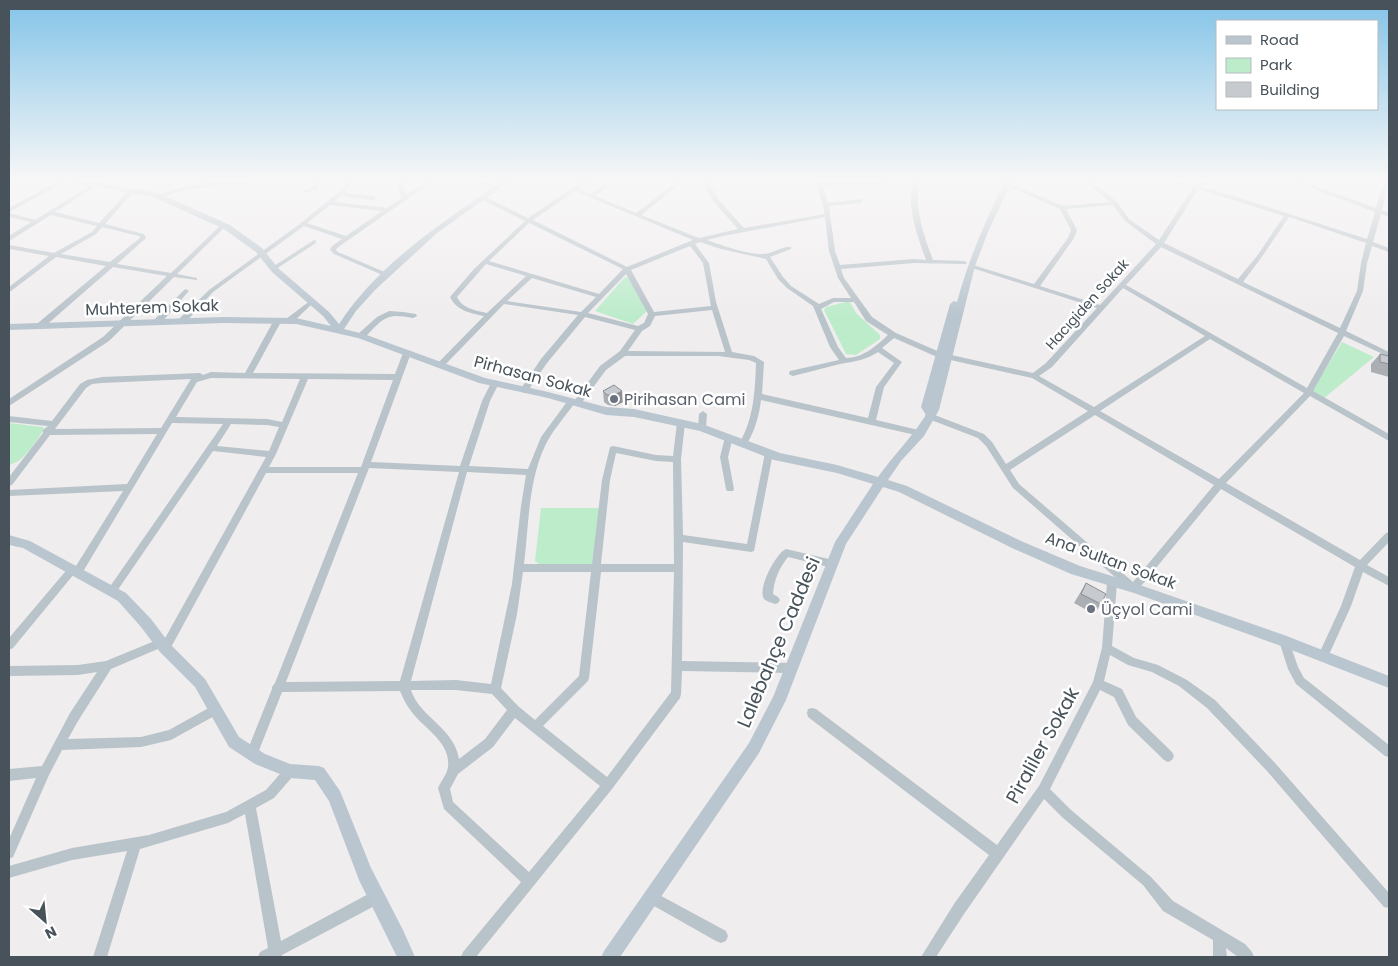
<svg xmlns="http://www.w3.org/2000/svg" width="1398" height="966" font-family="Poppins,sans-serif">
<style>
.green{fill:#bdeccb}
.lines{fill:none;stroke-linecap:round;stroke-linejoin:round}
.street{fill:#b9c3ca;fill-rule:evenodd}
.secondary{fill:#bac6cf;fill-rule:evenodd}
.wall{fill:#abafb3}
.shaded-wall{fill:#8b8e92}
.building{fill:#c7cbd0;stroke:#8b8e92}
.worship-dot{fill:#6b7280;stroke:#fff;stroke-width:2}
.labels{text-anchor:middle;stroke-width:5;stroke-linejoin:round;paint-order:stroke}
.far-street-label{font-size:14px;fill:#47525a;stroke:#fff}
.street-label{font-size:16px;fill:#47525a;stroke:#fff}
.worship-label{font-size:16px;fill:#5b616d;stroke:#fff;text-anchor:start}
.near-street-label{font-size:19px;fill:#47525a;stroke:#fff}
</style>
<rect width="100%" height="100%" fill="#f0edee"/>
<path class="green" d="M625,277l5,1 17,33 -14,13 -38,-13z
M846,302h4l6,11 24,22v4l-24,16 -10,-1 -22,-44 2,-3z
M1342,342l32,15 -51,42 -11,-8z
M9,423l34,4 1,3c-10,13 -19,31 -35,35z
M541,508h61l-10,56 -52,1 -5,-4z"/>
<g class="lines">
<path class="street" d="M59,181h7l-57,31v-4z
M98,181h6l-49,31 44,11 31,-34h4v2l-29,33 39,10 2,4 -29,26 54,9 51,-49 5,1 -50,49 20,4v2l-23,-3 -65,64 -100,65v-7l94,-62 64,-61 -54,-9 -69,60h-3l-4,-2 1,-2 68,-57 -50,-9 -45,34 -2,1v-5l40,-31 -40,-7v-4l45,8 38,-21 5,-6 -46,-11 -42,26v-5l22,-14 -22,-5v-4l26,7zM102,227l37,9 1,2 -30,24 -49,-8 35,-20z
M236,181h18l-3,2 -63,6 -30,9 -3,-2 32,-11z
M317,181h6l-7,9 -13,3v-2l9,-3z
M348,181h6l-9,11 2,1 26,3 3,2 -3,2 -28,-3 -3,-2 -8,7 53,6 15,-10 -5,-11 3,-6h6l-3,6 3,8 21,-14h6l-96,67 -1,2 2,2 51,22v2h-4l-51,-22 -4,-4 2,-4 10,-7 -38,-13 -91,66 -28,31h-6v-4l30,-29 92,-67 39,-32zM330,205l52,6 -36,25 -39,-13z
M474,181h8l18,7 -5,1z
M583,181h6l-10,8 11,5 13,-9h4v2l-12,9 41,17 42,-32h6l-43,34 58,23 39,-9 -25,-28 -11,-20h6l10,18 26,29 81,-14 -9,-33h6v2l69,-2 -3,2 -65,4 5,16 32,-4 3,2 -3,2 -31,3 6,45 5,14 74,-6 12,1c-8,-23 -21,-55 -12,-79h6c-7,25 4,54 13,79l31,1 3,2 -1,1 -52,-1 -73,6 3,9 28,39 24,16 46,20 91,20 13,-10 51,-55 -128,-41v-2h4l61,19 34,-46 3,-8 -11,-21 -55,-24v-2h4l54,23 47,-4 -25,-21h6l26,21 12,17 30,21 34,-52 -21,-6 -1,-1c8,0 18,5 25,3 6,-1 10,-3 17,-3l-1,1 -11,5 33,9 133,43 8,-27 -82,-31h7l76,27 8,-27h5l-7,29 7,3v4l-8,-3 -8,28 16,6v4l-17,-6 -5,17 -4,28 -17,40 43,21v5l-45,-21 -31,55 76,43v7l-79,-45 -84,87 134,77 26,-27 3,-1v10l-22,23 22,12v9l-26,-14 -12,34 -24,53 -4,2 -4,-2 -1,-3 23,-50 14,-39 -134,-78 -84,102 -3,1 -3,-1 -118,-103 -27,-42 -8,-8 -52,-20 -1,-2 1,-2h6l52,20 8,8 14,22 82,-53 -56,-33 -95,-21 -43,-19 -12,10 20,14 -18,25 -8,33 47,11 1,2 -1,2 -3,1 -159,-36c-2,16 -6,30 -14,44l-3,1 -4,-3c14,-24 15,-52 16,-79l-7,-3 -31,-4h-93l-19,14 -26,35 -3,1 -3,-2c-10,14 -22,27 -29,42 -17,36 -16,78 -21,118h68l10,-84 8,-33 3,-1 43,9 17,1 4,-33 4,-3 4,3 -4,36 2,76 64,9 18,-91 1,-2h6l1,2 -19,98 -3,1 -68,-10 -1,119 109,2 4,2 1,3 -1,3 -4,2 -109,-2 -1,23 -1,4 -68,91 -136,168h-15l2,-5 58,-70 -77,-73 -6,-21c3,-7 9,-14 10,-21 3,-25 -24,-38 -37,-56 -5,-6 -8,-13 -11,-20l-118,1 -26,66 -4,2 -4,-2 -2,-4 26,-65v-2l3,-4 83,-210h-92l-97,178 -4,2 -4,-2 -1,-3 -49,21 -33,52 -10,18 73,-2 28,-7 45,-25 4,1 1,4 -1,4 -47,26 -30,7 -79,3 -13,25 -36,82 -4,2v-20l27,-61 -27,3v-12l33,-3 28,-53 27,-41 -19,3 -69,1v-10l69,-1 28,-4 51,-21 4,-2 3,2 102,-183 -53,-6 -98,143 -3,1 -3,-1 -2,-3 2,-3 114,-164 -51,-1 -91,152 -3,1 -4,-2 -61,74 -4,2v-12l61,-72 3,-1 3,1 47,-75 -114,5v-6l118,-6 30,-50 -107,1 -38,50 -3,1v-9l34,-44v-3l5,-4 -39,-4v-6l43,5 28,-37 7,-4 15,-3 98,-4 3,2 8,-3 34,1 29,-53 4,-2 4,2 -29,53 142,1 8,-21 1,-2h6l1,2 -40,109 89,4 22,-65 10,-20 3,-1 4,3 -9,18 -21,65 59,3 13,-32 28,-38 6,1 25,-34 20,-15 15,-21 -50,-13 -38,46 -20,29 -3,1 -4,-3 21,-31 37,-44 -74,-11 -61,63h-6l-1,-2 48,-49c-14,-3 -27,-5 -34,-19l23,-27 52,-49 -44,-22v-2h4l43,21zM1198,189l86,27 -27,40 -19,23 -74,-36zM575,191l118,49 -66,27 -94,-47zM1113,205l12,16 31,23 -56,61 -60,-19 34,-48 3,-8 -11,-21zM825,217l4,34 9,27 13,20h-18l-14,6 -28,-18 -8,-9 -13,-20 21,-8v-2c-10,-1 -20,8 -30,7 -15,0 -40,-9 -54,-14l16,-4zM1289,217l77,26 -5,20 -4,28 -17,37 -97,-46 18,-24zM529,223l94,46 -24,25 -110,-33zM700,242l21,7 45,10 12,20 9,9 26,18 17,41 9,13 -49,11 -1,2 1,2 3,1c16,-4 31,-8 47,-12 15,-3 24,-3 38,-12l16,11 -18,24 -8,31 -106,-24 2,-32 -10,-6 -22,-4 -16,-50 -7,-39 -14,-19zM690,246l13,17 8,43 -57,6 -23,-42zM1161,247l177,86 -31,55 -181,-103zM486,264l40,12 -39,37c-12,-3 -24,-4 -30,-16zM626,274l22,40 -4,9 -6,3 -50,-13zM532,278l64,19 -15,15 -74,-11zM1123,288l82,48 -111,71 -55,-31 13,-9zM834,302h20l12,19 22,14c-12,11 -25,23 -42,23l-8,-11 -17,-38zM712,310l13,42 -97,-1 14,-20 8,-5 5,-10zM1210,339l94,54 -85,86 -119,-68zM211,378l89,1 -18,43 -15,-3 -91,-2 21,-35zM191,379l-30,49 -106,1 31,-41 6,-4 10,-1zM308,379l85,1 -32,87h-92l7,-13zM1095,415l119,70 -81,97 -114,-98 -9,-14zM231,424l36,1 12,2 -10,24 -52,-5zM616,453l40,8 17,1 1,102h-73l9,-84zM369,468l90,4 -59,209 -114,1zM467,472l59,3 -5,31 -9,78 -21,100 -35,-4 -45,1zM523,572h68l-12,104 -44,44 -17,-14 -17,-18 16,-74zM601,572h73l-3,120 -64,85 -64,-51 45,-45 1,-3zM411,690h45l36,4 15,16 -22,29 -26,20c-5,-32 -39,-41 -48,-69zM515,718l85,68 -71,86 -76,-70 -3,-13 8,-15 35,-27z
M314,240l2,1v2l-40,26 -2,1 -3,-2z
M186,289l3,2 -1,1 -27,31h-6v-4l29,-29z
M311,300l3,2 -1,1 -21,20h-6v-4z
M389,311l14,1 13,2 1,2 -4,2c-28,-6 -30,1 -49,20h-6v-4l19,-17z
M703,411l4,3 -1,14 -4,3 -4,-3 1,-14z
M729,434l4,3 -5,20 6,32 -1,2h-6l-1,-2 -6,-32 5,-20z
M786,549l47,11 3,1 2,3 -2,3 -3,1 -45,-11c-9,11 -14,23 -15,37l5,3 2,3 -2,3 -3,1c-3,-1 -9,-3 -11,-5 -7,-10 12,-46 22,-50z
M1112,579l3,1 2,3 -5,63 22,12 24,7 29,15 28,20 60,63 114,130v15l-5,-1 -117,-136 -60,-63 -28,-22 -27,-14 -24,-7 -18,-10 -6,26 18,8 14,28 36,35 2,4 -2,4 -4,2 -4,-2 -36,-35 -14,-28 -14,-7 -50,99 21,21 80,67 22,24 72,43 7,8 2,5h-16l-12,-9 1,9h-14v-17l-50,-29 -20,-26 -80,-67 -19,-19 -80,115 -28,43h-15l33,-53 35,-49 -181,-138 -1,-4 1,-4 4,-1 4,1 181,136 42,-59 54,-104 9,-34 5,-65 2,-3z
M1284,636l4,2 10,29 6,11 85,67v12l-4,-1 -89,-72 -8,-15 -9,-28 1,-3z
M290,765l4,2 2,4 -2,4 -20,23 -18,10 25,133 91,-49 5,-1 5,1 1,5 -1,5 -100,53 -1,2h-23l2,-5 8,-4 -23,-134 -17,9 -88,26 -33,108h-14l34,-106 -55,9 -63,18v-12l63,-18 77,-13 77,-23 40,-22 20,-23z
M652,891l74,40 2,5 -2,5 -5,2 -5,-2 -69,-39 -1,-5 1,-5z"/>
<path class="secondary" d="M73,181h15l70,12 72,32 32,23 16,20 51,44 10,12c40,-61 105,-103 164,-143h7l-73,52 -62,57 -19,21 -12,18 20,5 121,44 63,14 58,15 28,2 68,15 78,29 57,12 41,12c15,-21 34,-40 48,-62l-5,-8 29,-103 4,-3 3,1c12,-44 28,-80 48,-121h7l-24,51 -13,34 -36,144 -15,26 -23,25 -13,19 19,6 114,55 59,25 54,17 150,52 105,41v12l-108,-42 -147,-53 -63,-19 -59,-26 -113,-56 -16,-5 -37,57 -60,156 -27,53 -139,204h-19l3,-6 145,-208 24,-46 62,-155 38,-58 -36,-11 -63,-13 -74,-29 -66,-14 -28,-2 -58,-17 -69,-15 -121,-45 -62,-14 -72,-1 -215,7v-6l215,-7 72,1 35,8 -8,-10 -51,-44 -16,-20 -32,-23 -71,-32 -76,-14z
M9,535l21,6 96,52 25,26 19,25 35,35 34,58 26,17 25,10 29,2 5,2 16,23 31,77 32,62 12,27h-18l-38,-77 -30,-79 -14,-21 -25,-2 -35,-14 -26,-17 -34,-60 -35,-35 -19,-25 -23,-26 -95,-53 -14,-3z"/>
</g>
<path class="wall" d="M1380,354l9,2v21l-18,-5v-8z
M614,385l9,17 -8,4 -7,-1 -4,-3 -1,-11z
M1086,583l15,21 -7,10 -20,-11z"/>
<path class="shaded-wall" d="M622,391l1,11 -8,4 -1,-11z"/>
<path class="building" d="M1380,354l9,2v8l-9,-2z
M614,385l8,6 -8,4h-7l-4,-4z
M1086,583l20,11 -5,10 -20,-10z"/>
<linearGradient id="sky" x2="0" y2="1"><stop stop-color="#83c4e8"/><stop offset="0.57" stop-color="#f8f7f7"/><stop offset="1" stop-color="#f8f7f7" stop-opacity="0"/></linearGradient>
<rect width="1398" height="316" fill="url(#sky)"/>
<g class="worship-dot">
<circle cx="614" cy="399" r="5"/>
<circle cx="1091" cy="609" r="5"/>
</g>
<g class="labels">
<g class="far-street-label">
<text transform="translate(1087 304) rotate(-48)" y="5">Hacıgiden Sokak</text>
</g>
<g class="street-label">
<text transform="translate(152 307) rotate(-2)" y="6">Muhterem Sokak</text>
<text transform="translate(533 376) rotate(15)" y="6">Pirhasan Sokak</text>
<text transform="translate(1111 560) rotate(20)" y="6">Ana Sultan Sokak</text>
</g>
<g class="worship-label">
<text x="624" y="405">Pirihasan Cami</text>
<text x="1101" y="615">Üçyol Cami</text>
</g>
<g class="near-street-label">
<text transform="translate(778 642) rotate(-67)" y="7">Lalebahçe Caddesi</text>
<text transform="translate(1042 745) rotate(-61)" y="7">Piraliler Sokak</text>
</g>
</g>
<rect width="1398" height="966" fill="none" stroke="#47525a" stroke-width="20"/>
<rect x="1216" y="20" width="162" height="90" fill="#ffffff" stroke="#b5babd"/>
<rect x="1226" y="36" width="25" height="8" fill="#bac6cf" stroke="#b5babd"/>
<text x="1260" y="45" font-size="15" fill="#47525a">Road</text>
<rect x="1226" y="58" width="25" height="15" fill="#bdeccb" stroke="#b5babd"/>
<text x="1260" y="70" font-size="15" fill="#47525a">Park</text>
<rect x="1226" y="82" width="25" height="15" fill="#c7cbd0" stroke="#b5babd"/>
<text x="1260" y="95" font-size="15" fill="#47525a">Building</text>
<g transform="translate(45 921) rotate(153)" stroke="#ffffff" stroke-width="4" paint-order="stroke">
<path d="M0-4L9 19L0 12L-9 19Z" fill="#47525a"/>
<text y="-8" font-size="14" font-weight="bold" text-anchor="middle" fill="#47525a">N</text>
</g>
</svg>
